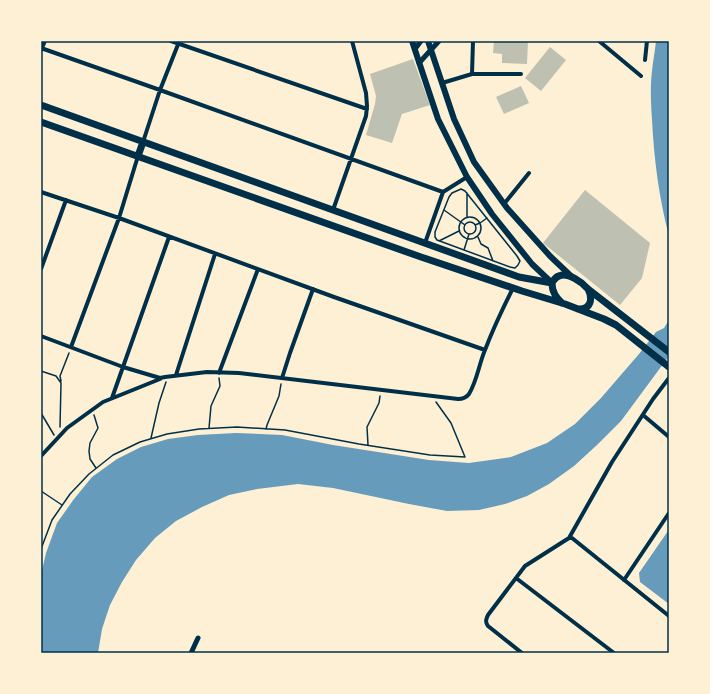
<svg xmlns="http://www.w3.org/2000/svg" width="710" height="694" font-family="'DejaVu Sans',sans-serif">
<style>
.water{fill:#669bbc}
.building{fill:#bec0b2}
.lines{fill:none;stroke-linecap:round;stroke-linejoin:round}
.path{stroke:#003049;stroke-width:1.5}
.minor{stroke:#003049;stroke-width:4}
.tertiary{stroke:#003049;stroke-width:5}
.secondary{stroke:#003049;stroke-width:6}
.primary{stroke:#003049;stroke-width:7}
.neatline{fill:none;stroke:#003049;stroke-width:1.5}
</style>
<rect width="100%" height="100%" fill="#fdf0d5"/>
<path class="water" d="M656,41h13v195c-10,-38 -15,-77 -17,-116 -1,-16 -2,-32 0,-49 1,-10 3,-20 4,-30z
M669,320v36l-48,65 -24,24 -23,21 -25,18 -22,12 -22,8 -26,6 -32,1 -38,-7 -76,-16 -35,-4 -41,5 -28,6 -27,12 -26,14 -21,17 -19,22 -14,22 -12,23 -8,24 -4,24h-57v-78l5,-22 11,-30 17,-24 18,-22 25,-18 24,-12 27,-8 30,-4 38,-2 46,2 51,10 96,15 40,3 42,-6 36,-14 28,-19 26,-26 38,-44 17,-22 8,-4z
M668,531l1,1v72l-29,-22 -1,-9z"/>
<path class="building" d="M494,41h34l-1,23 -25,-1v-9l-9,-1z
M550,47l16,13 -25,31 -16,-13z
M413,59l17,46 -28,9 -10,29 -26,-8 9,-31 1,-8 -6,-22z
M521,86l8,17 -25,11 -8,-17z
M585,190l65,53 -8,35 -22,27 -77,-62z"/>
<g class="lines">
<path class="path" d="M461,189l4,2 52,65 3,5 -2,4 -3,3 -5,-1 -73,-27 -2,-3v-5l14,-35 3,-4z
M444,210l21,15
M459 228a11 11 0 1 1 22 0a11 11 0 1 1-22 0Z
M467,217v-24
M464 228a6 6 0 1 1 12 0a6 6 0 1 1-12 0Z
M475,225l5,-2 7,-5
M478,237l3,7 7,4 5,13
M439,241l20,-10
M464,250l5,-16
M41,371l15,5 5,7 -1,44
M61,381l-1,-5 9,-23
M41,413l13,22
M94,415l4,13 -8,15 -1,8 1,8 6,9
M209,428l2,-22 9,-20 -1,-8
M266,429l1,-4 12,-29 2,-12
M151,438l8,-35 7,-21
M368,445l-1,-18 12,-24 1,-7
M41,491l21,14
M41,549l11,-29 18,-26 19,-20 24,-19 27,-13 27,-8 32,-5 38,-2 48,3 74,14 71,11 35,2 -14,-34 -15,-21"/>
<path class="minor" d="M171,41l196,68
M599,41l42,35
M41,48l119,42 283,102
M41,50l4,-9
M645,60l2,-19
M472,74l1,-33
M442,83l30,-9h49
M143,142l17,-52 19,-48
M41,192l78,26 215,79 151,53
M504,204l25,-31
M333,210l33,-94 1,-10 -1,-13 -14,-52
M425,243l18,-51 24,-15
M41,269l25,-69
M41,336l82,31 37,11 5,-1 42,-5 32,1 219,26c4,0 8,-1 11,-5 8,-13 10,-30 16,-44 8,-21 18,-42 28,-62
M71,347l48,-129 19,-62
M219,373l39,-104
M176,375l39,-121
M282,378l8,-25 23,-64
M112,398l57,-161
M643,415l26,22
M41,456l26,-28 36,-26 57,-23
M569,538h3l97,78
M516,578l98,75
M624,580l45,-67
M522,653l-34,-27c-3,-4 -2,-7 0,-11l37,-49 44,-28 43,-76 41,-63 16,-21"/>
<path class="tertiary" d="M415,49l6,-8
M419,63l20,-22
M191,653l7,-15"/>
<path class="secondary" d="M412,41l26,78 29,58 25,37 40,50 20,19
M428,41l26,78 20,43 33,46 43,48 22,21"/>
<path class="primary" d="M41,105l478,172 33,6
M41,122l380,135 101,34 43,13 39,15 12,6 53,42
M138,156l5,-14
M562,303c-6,-6 -10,-11 -10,-20 2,-3 3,-6 7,-7 9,-4 23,6 29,13l81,63
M578,309c13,1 15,-10 10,-20"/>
</g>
<rect width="710" height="694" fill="none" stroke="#fdf0d5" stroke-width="84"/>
<rect x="42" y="42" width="626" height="610" class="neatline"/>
</svg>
